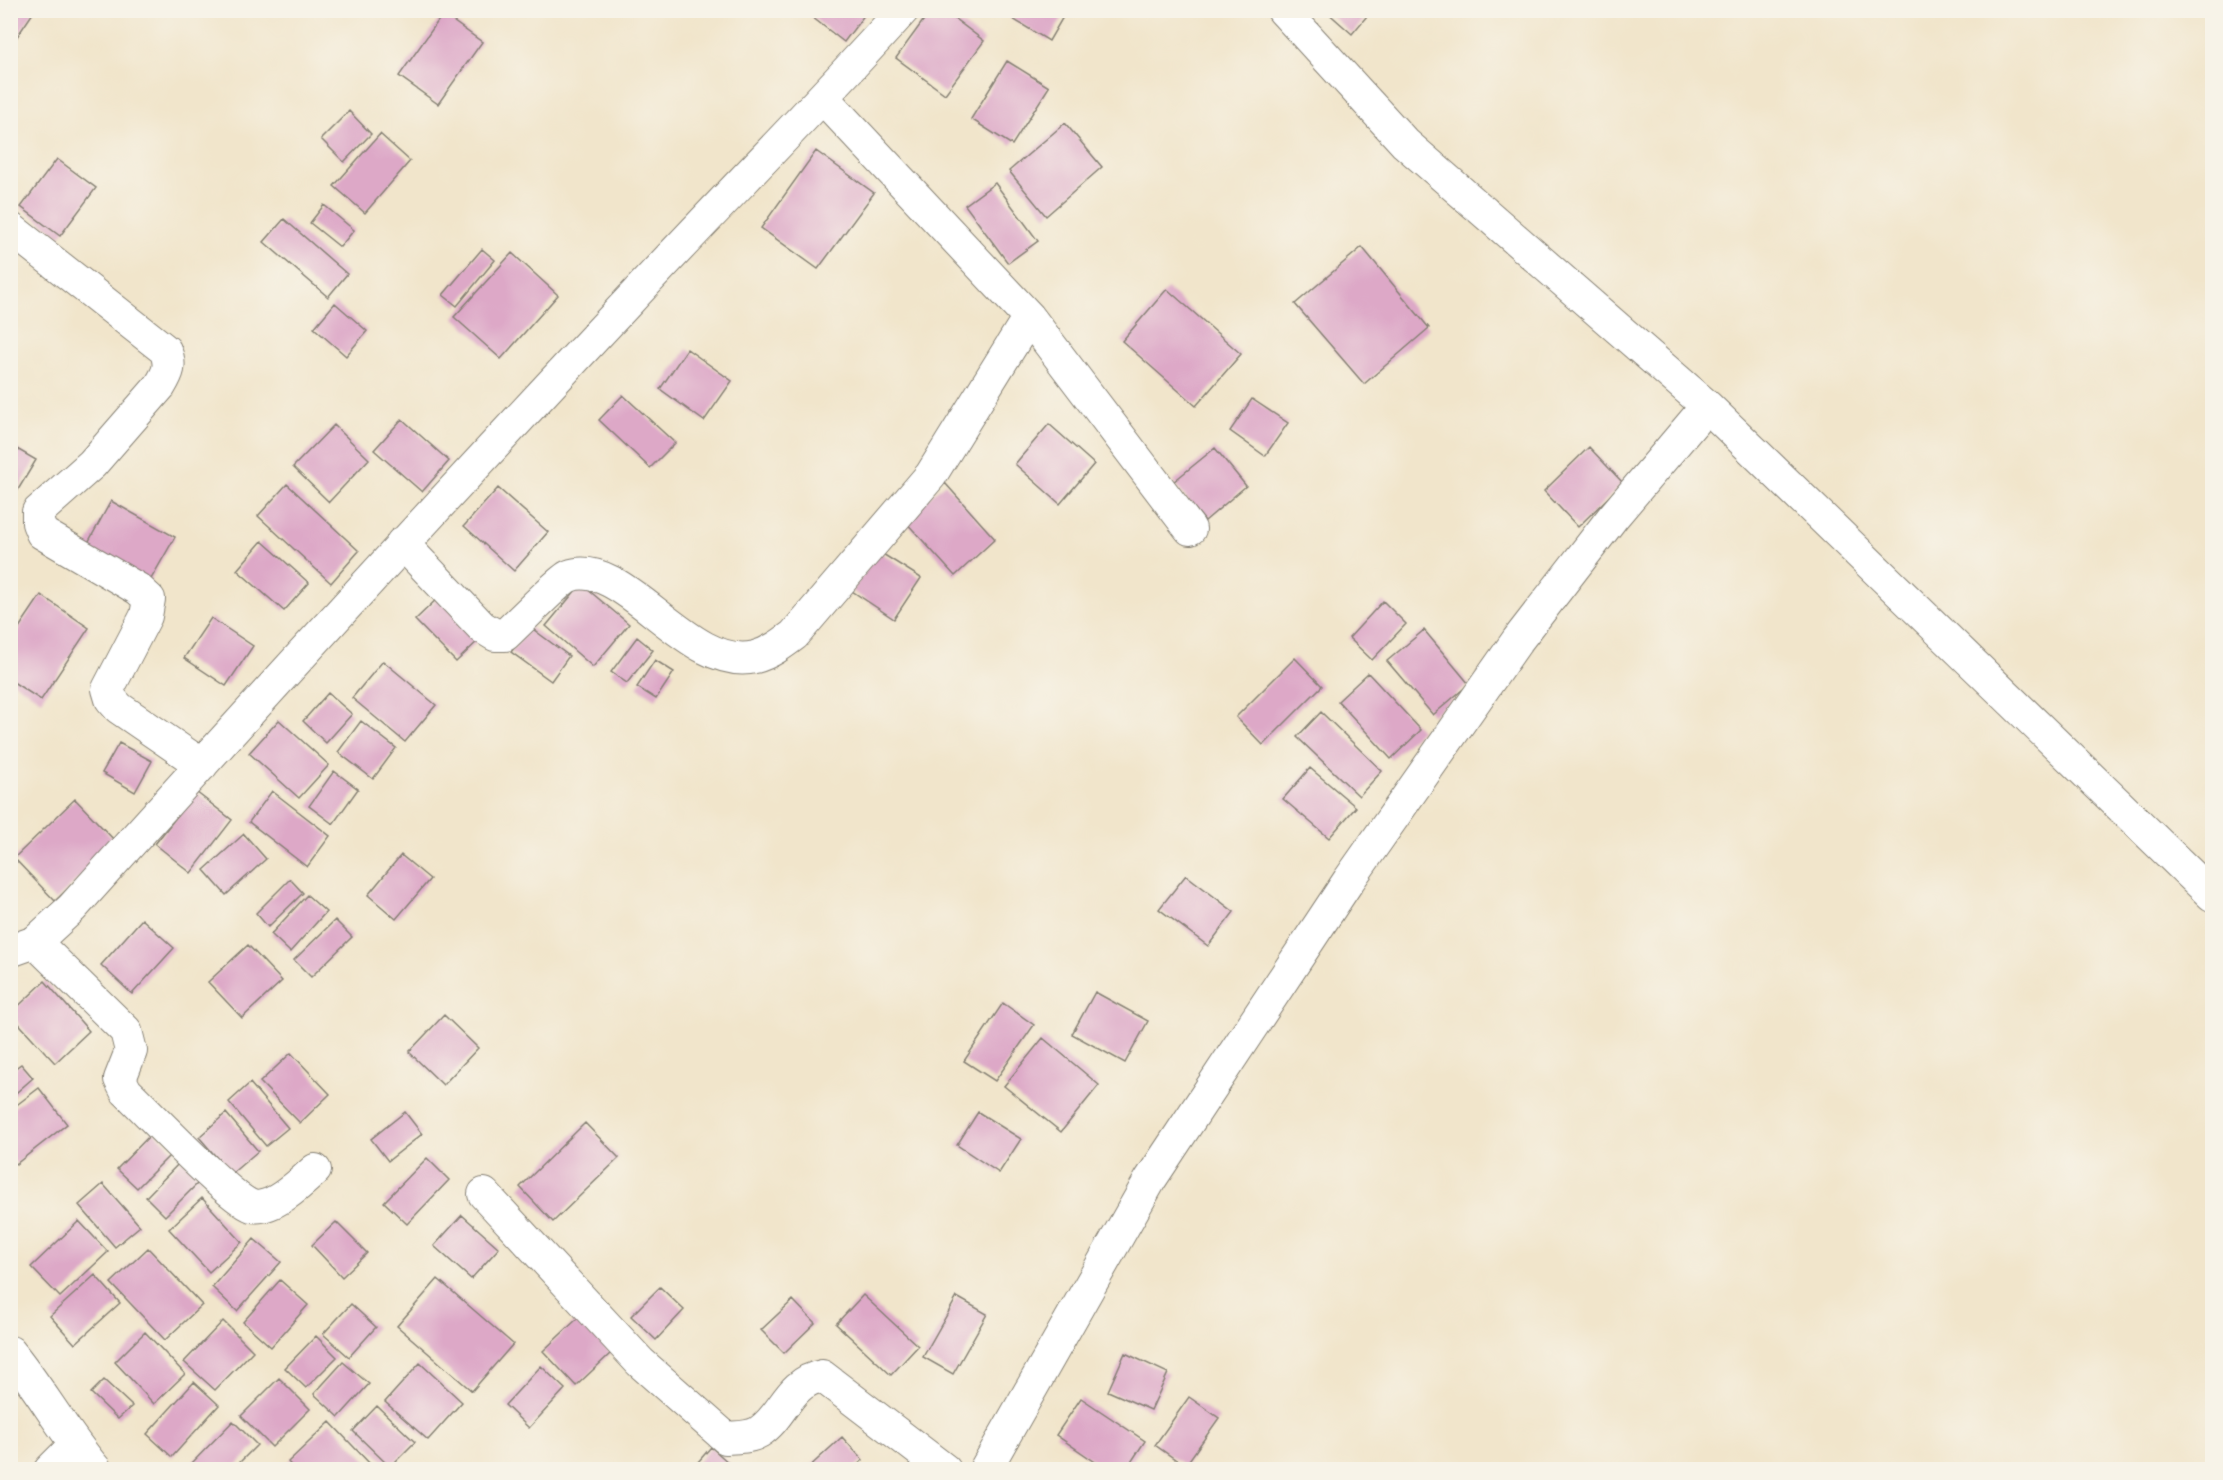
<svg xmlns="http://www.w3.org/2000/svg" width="2223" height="1480" font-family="Pangolin,sans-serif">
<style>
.building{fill:#dda8c7}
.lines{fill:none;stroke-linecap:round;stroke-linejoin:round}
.minor-casing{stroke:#868074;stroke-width:34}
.minor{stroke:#fff;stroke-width:32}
</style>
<rect width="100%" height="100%" fill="#f7f3e8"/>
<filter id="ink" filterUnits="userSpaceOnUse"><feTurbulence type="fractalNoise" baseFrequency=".0167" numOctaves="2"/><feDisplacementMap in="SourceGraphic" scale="12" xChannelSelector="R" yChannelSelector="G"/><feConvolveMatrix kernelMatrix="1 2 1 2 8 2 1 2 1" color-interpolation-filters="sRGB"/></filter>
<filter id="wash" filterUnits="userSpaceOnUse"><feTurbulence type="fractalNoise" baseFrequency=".008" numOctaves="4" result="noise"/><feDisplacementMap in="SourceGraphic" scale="24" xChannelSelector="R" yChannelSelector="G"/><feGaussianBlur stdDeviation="1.35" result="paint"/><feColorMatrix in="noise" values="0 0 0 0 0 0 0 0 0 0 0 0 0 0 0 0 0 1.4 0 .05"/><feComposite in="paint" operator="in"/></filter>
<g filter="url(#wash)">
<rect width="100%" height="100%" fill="#f1e5cb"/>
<g id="blocks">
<path class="building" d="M10,10h25l-25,37z
M803,10h65l-24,32z
M931,10h12l41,31 -39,53 -49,-36z
M998,10h69l-18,31z
M1325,10h47l-20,24z
M443,14l39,28 -44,62 -39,-28z
M1007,61l42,26 -37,58 -41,-26z
M349,111l22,23 -27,28 -23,-23z
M1065,123l37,44 -56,49 -37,-45z
M380,134l30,27 -45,52 -31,-27z
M816,151l58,42 -56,76 -57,-41z
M57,159l39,29 -36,48 -39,-29z
M995,183l43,58 -30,22 -43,-58z
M324,205l30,25 -14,17 -30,-24z
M284,219l63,55 -19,23 -64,-55z
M1362,247l67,81 -65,56 -69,-80z
M482,249l13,11 -38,46 -14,-11z
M512,253l46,42 -57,64 -47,-42z
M1167,289l74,65 -45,52 -74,-65z
M335,303l32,28 -21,25 -32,-28z
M687,349l45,32 -28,40 -44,-32z
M623,395l52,48 -25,25 -51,-48z
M1252,399l36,24 -23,33 -35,-25z
M402,419l47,42 -27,31 -48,-42z
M1049,424l45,40 -34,40 -45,-40z
M334,425l35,34 -40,43 -36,-35z
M10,445l26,15 -26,43z
M1589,447l34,36 -45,44 -34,-36z
M1215,448l31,38 -41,35 -32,-39z
M945,483l50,56 -40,37 -51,-56z
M287,484l72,67 -28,32 -73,-67z
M498,488l50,44 -34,39 -50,-45z
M111,501l64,36 -28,49 -63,-36z
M262,541l47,42 -25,28 -47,-41z
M878,551l43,27 -27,41 -42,-28z
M581,584l48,40 -36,43 -47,-41z
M442,594l41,42 -27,26 -41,-42z
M41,595l48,33 -48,72 -31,-20v-39z
M1383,601l23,23 -34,36 -23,-22z
M211,618l42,28 -27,40 -42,-28z
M530,627l39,29 -18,25 -40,-29z
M1424,630l45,54 -36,31 -46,-54z
M637,637l16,13 -26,33 -16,-11z
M1295,658l27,28 -59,59 -27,-28z
M655,660l19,12 -18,27 -19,-12z
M383,661l53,44 -31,37 -53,-44z
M1368,673l53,57 -30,29 -53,-58z
M328,693l24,21 -26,29 -23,-22z
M1321,712l61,59 -23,25 -62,-59z
M279,720l50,45 -30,33 -50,-45z
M361,721l35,27 -23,31 -35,-27z
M119,743l33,18 -17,31 -33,-19z
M1310,768l46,39 -27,31 -46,-39z
M334,771l24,18 -25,35 -24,-18z
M272,791l58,45 -23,31 -58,-45z
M196,792l36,28 -41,53 -36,-29z
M75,799l41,43 -61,59 -41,-43z
M244,834l22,25 -40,36 -22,-25z
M401,855l29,24 -34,40 -28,-24z
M1186,875l48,37 -26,34 -49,-37z
M290,879l13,14 -35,34 -12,-14z
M307,895l19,17 -36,40 -19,-18z
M142,919l32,29 -42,46 -31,-29z
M335,920l17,17 -41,40 -17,-17z
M248,945l34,36 -40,37 -34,-36z
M45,981l44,50 -34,32 -45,-49z
M1095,992l53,29 -23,42 -53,-29z
M1003,1003l31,22 -39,56 -31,-20z
M444,1015l34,33 -35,37 -34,-33z
M1043,1038l56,47 -38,47 -57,-46z
M291,1053l39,41 -30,29 -40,-41z
M21,1064l12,14 -23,20v-26z
M250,1083l38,45 -22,18 -37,-44z
M39,1088l28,36 -51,40 -6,-7v-47z
M405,1112l17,22 -34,27 -17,-22z
M978,1112l43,27 -22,34 -42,-28z
M226,1113l32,38 -27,23 -32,-37z
M585,1123l34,35 -66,64 -33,-35z
M154,1131l20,20 -37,37 -20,-19z
M427,1158l22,22 -42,44 -23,-22z
M183,1159l20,19 -38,38 -19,-19z
M103,1184l37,42 -25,21 -36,-42z
M202,1198l40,44 -33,30 -40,-43z
M462,1215l37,33 -28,31 -37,-33z
M79,1221l29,31 -48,45 -29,-30z
M336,1222l31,31 -25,24 -30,-32z
M254,1239l27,23 -44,49 -25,-24z
M148,1248l54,57 -37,35 -54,-57z
M95,1275l25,28 -45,41 -25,-28z
M438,1279l75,65 -41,47 -75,-65z
M280,1280l28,25 -37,42 -28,-25z
M660,1287l24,23 -28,30 -25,-24z
M863,1295l55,51 -27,29 -55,-51z
M957,1297l30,17 -34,60 -30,-17z
M793,1300l22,23 -31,30 -23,-23z
M351,1304l25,23 -27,30 -26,-23z
M578,1318l33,35 -35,33 -33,-35z
M223,1321l30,30 -38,39 -31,-28z
M145,1332l40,42 -31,30 -39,-42z
M316,1336l21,21 -31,31 -21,-20z
M1125,1353l43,20 -17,37 -43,-19z
M343,1362l26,22 -30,33 -25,-23z
M420,1363l42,39 -34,38 -43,-38z
M541,1366l24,23 -36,39 -24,-23z
M279,1378l31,31 -38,38 -31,-31z
M104,1380l28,26 -14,13 -27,-26z
M194,1382l25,23 -47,52 -25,-23z
M1189,1397l30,21 -34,48 -30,-21z
M1081,1398l64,43 -19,29h-19l-51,-35z
M377,1406l38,36 -25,25 -37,-36z
M233,1421l24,24 -25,25h-38l-4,-5z
M330,1422l43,45 -3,3h-75l-7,-8z
M842,1437l21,23 -11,10h-46z
M711,1447l19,17 -5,6h-34z"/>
</g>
</g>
<g filter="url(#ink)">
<use href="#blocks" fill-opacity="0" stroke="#868074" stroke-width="1.5"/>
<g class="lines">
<defs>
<path id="minor" d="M1283,10l122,133 302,263 505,489
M824,99l205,218 161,212
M10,228l155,122c7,15 3,23 -5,36l-68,78 -54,48v11l4,10 96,56 11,10 -3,17 -38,73 3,10 8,9 83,57
M402,543l80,84 13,8h10c12,-11 55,-55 64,-59 54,-21 120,97 186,81 15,-4 27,-13 39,-22l137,-160 98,-158
M35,942l91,89 5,20 -11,28 6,12c22,21 104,108 126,115 20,5 50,-24 63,-36
M10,951l25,-9 37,-34c184,-204 369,-407 557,-607 91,-98 185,-192 274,-291
M484,1194l156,168 86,76c11,-1 23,0 33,-6 25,-16 29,-50 63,-56l123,94
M10,1352c31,38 54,81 86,118
M50,1470l25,-25
M985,1470l165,-290 199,-300 168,-239 96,-124 94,-111"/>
</defs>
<use href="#minor" class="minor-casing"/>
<use href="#minor" class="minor"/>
</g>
</g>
<rect width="2223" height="1480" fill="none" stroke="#f7f3e8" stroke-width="36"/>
</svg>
